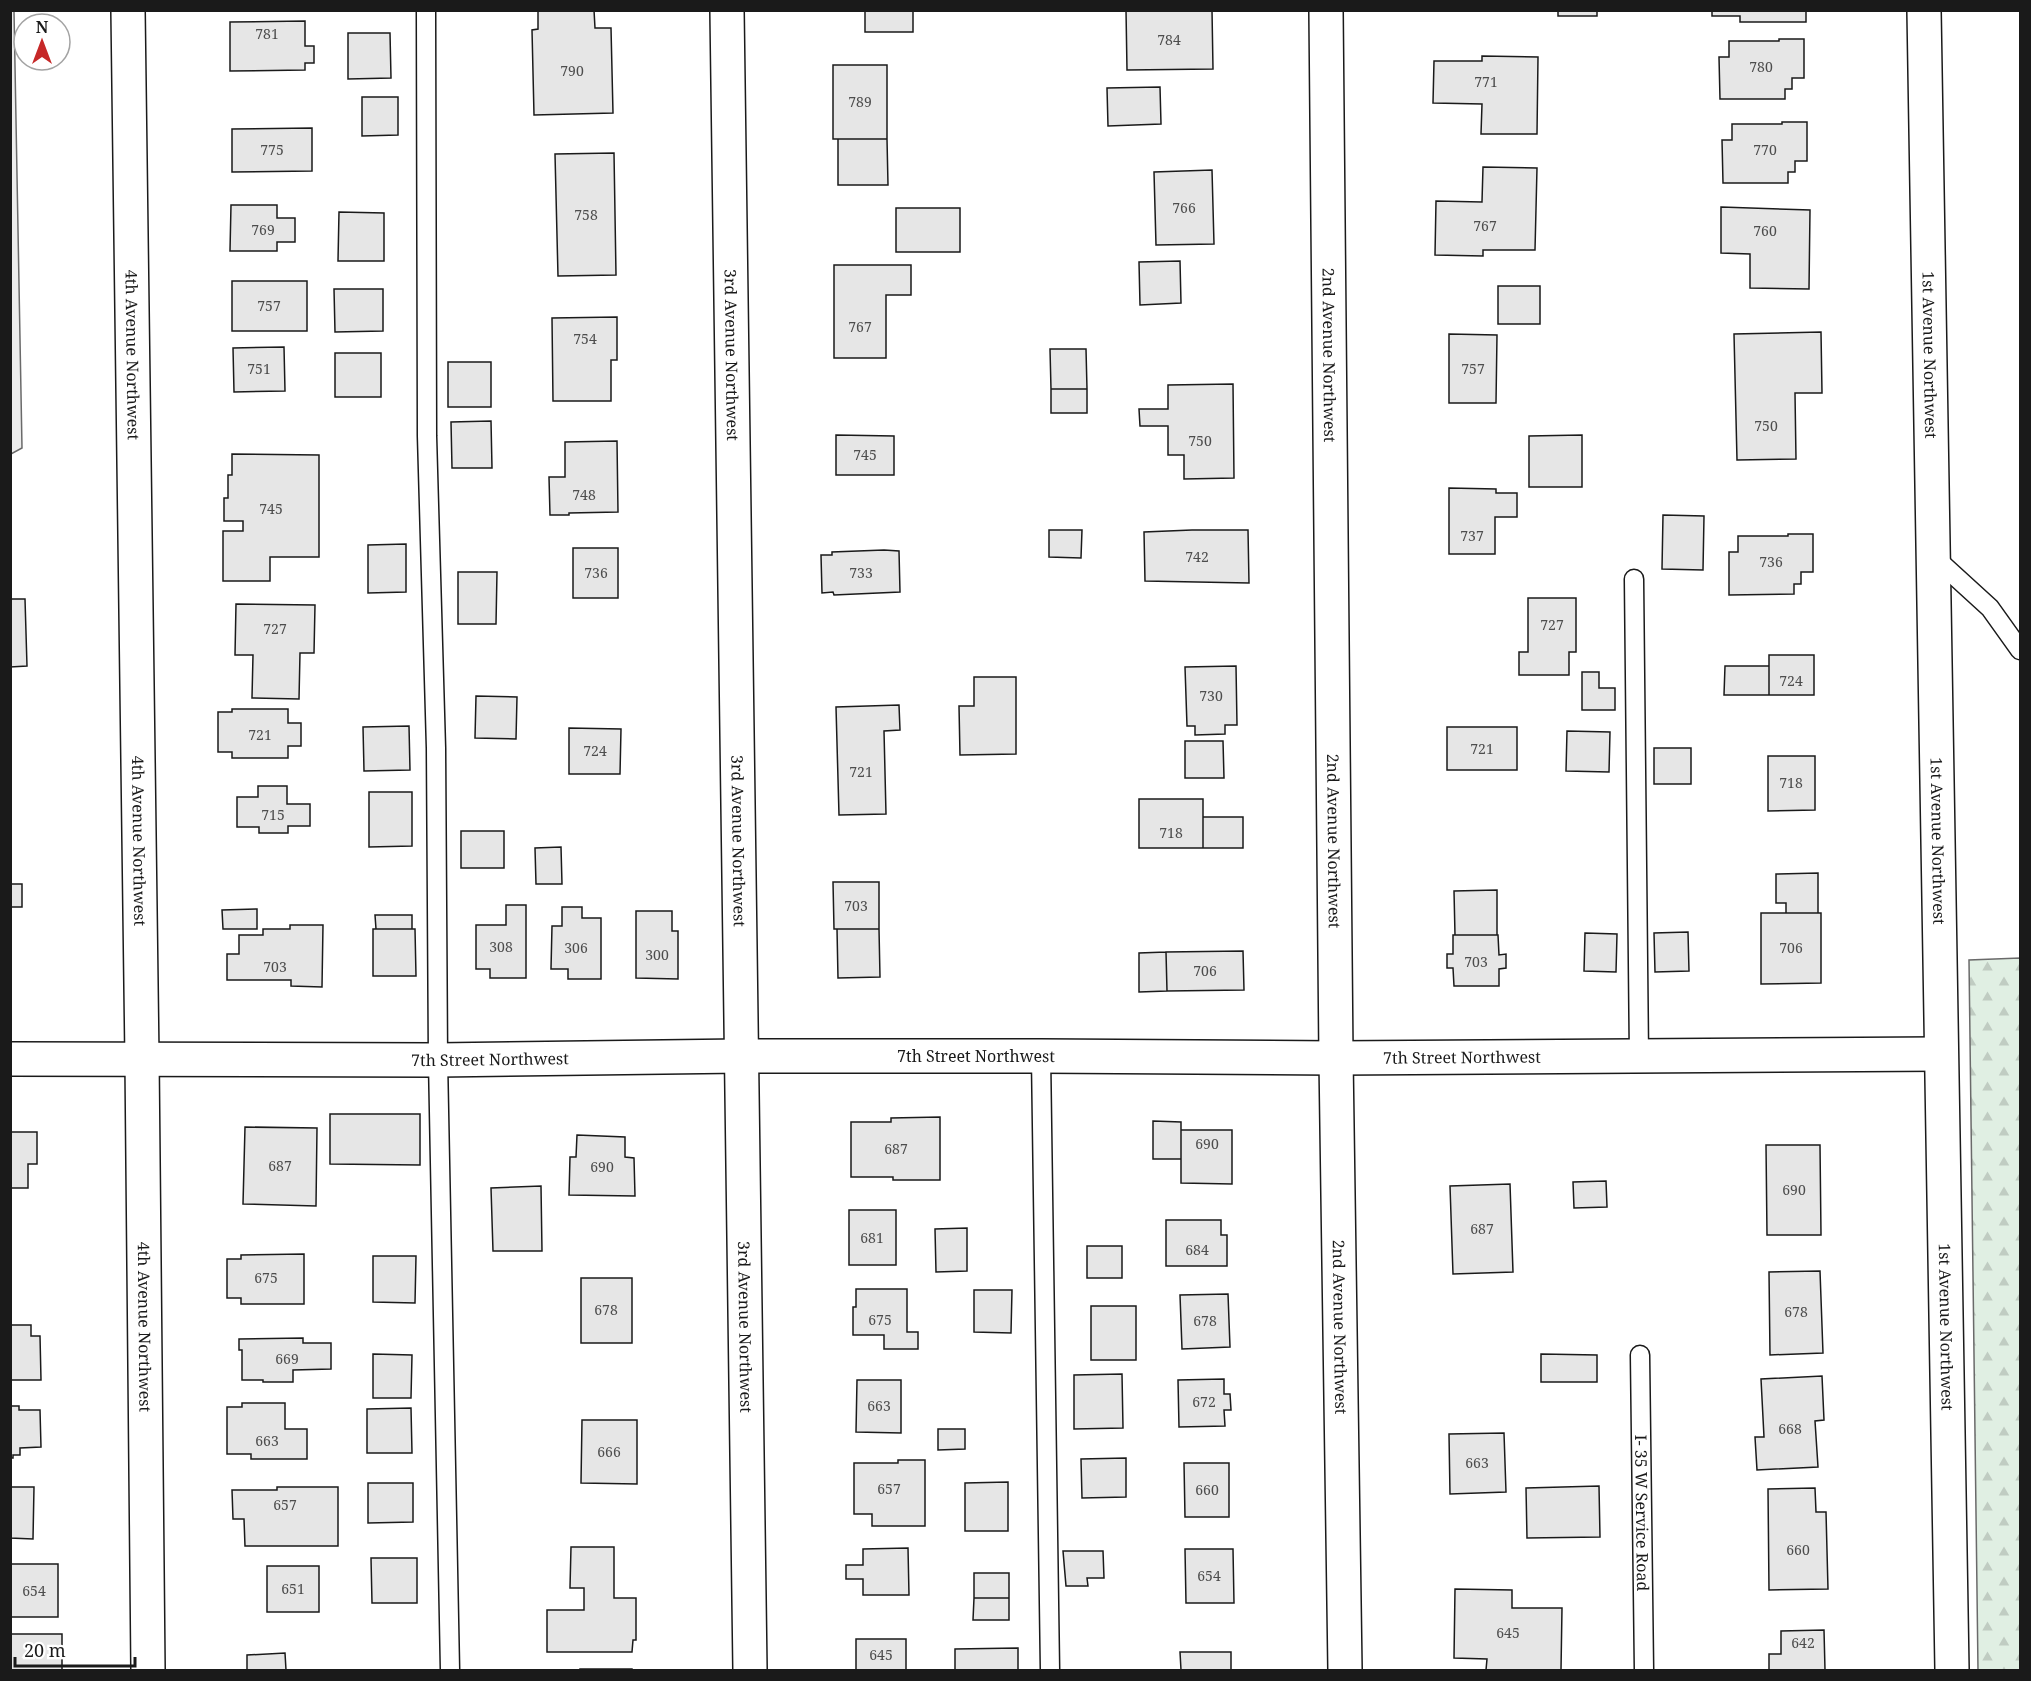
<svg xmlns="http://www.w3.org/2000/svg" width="2031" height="1681" font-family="'Noto Serif',serif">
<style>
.forest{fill:url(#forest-firs);stroke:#6a6a6a;stroke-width:1.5}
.parking{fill:#ededed;stroke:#6a6a6a;stroke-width:1.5}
.building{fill:#e6e6e6;stroke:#1a1a1a;stroke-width:1.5}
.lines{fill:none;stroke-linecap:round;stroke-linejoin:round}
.service-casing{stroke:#1a1a1a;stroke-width:21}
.minor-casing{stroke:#1a1a1a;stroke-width:36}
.service{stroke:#fff;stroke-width:18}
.minor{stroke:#fff;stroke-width:33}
.labels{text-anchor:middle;stroke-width:4.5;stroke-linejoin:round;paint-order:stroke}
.number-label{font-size:14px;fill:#4d4d4d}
.street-label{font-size:16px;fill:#1a1a1a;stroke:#fff}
</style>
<defs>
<pattern id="forest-firs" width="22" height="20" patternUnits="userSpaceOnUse" patternTransform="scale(1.5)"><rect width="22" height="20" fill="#e0efe3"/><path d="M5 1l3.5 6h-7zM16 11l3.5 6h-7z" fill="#c0ccc2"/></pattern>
</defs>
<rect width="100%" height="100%" fill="#fff"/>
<path class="forest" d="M2020,958v712h-42l-9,-710z"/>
<path class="parking" d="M14,11l8,437 -11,6 -1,-443z"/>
<path class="building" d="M538,10h56l1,18h16l2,85 -79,2 -2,-85 6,-1z
M865,10h48v22h-48z
M1126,10h86l1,59 -86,1z
M1558,10h39v6h-39z
M1712,10h94v12h-66v-6h-28z
M305,21v25h9v17h-9v7l-75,1v-49z
M348,33h42l1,45 -43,1z
M1779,39h25v39h-12v11h-7v10h-65l-1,-42h10v-16h50z
M1482,56l56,1 -1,77h-56l1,-30 -49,-1 1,-42h48z
M833,65h54v74h-54z
M1160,87l1,37 -53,2 -1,-38z
M362,97h36v38l-36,1z
M1782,122h25v39h-12v11h-7v11h-65l-1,-43h10v-16h50z
M312,128v43l-80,1v-43z
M838,139h49l1,46h-50z
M614,153l2,122 -58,1 -3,-122z
M1483,167l54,1 -2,82h-52v6l-48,-1 1,-54 46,1z
M1212,170l2,74 -58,1 -2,-73z
M231,205h46v13h18v24h-18v9h-47z
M1721,207l89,3 -1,79 -59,-1v-34l-29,-1z
M896,208h64v44h-64z
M339,212l45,1v48h-46z
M1180,261l1,42 -41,2 -1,-43z
M834,265h77v30h-25v63h-52z
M232,281h75v50h-75z
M1498,286h42v38h-42z
M334,289h49v42l-48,1z
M617,317v43h-6v41h-58l-1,-83z
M1821,332l1,61h-27l1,66 -59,1 -3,-126z
M1449,334l48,1 -1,68h-47z
M284,347l1,44 -51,1 -1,-44z
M1050,349h36l1,40h-36z
M335,353h46v44h-46z
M448,362h43v45h-43z
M1233,384l1,94 -50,1v-24h-16v-29h-28l-1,-17h29v-24z
M1051,389h36v24h-36z
M491,421l1,47h-40l-1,-46z
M836,435l58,1v39h-58z
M1582,435v52h-53v-51z
M617,441l1,71 -49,1v2h-19l-1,-38h16v-35z
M232,454l87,1v102h-49v24h-47v-50h20v-10h-19v-23h4v-23h4z
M1449,488l47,1v4h21v24h-22v37h-46z
M1663,515l41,1 -1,54 -41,-1z
M1049,530h33l-1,28 -32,-1z
M1192,530h56l1,53 -104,-2 -1,-49z
M1788,534h25v38h-12v12h-7v10l-65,1v-43h9v-16h50z
M406,544v48l-38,1v-48z
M573,548h45v50h-45z
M884,550l15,1 1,41 -66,3 -1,-3 -11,1 -1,-38h11v-3z
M458,572h39l-1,52h-38z
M1528,598h48v54h-7v23h-50v-23h9z
M10,599h15l2,67 -17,1z
M236,604l79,1 -1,48h-14l-1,46 -47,-1 1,-43h-18z
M1769,655h45v40h-45z
M1236,666l1,59h-12v9l-30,1v-9h-8l-2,-59z
M1725,666h44v29h-45z
M1582,672h17v16h16v22h-33z
M974,677h42v77l-56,1 -1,-49h15z
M476,696l41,1 -1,42 -41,-1z
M899,705l1,25 -16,1 2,83 -47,1 -3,-108z
M232,709h56v14h13v23h-13v12h-56v-6h-14v-40h14z
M409,726l1,44 -46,1 -1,-44z
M1447,727h70v43h-70z
M569,728l52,1 -1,45h-51z
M1567,731l43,1 -1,40 -43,-1z
M1185,741h38l1,37h-39z
M1654,748h37v36h-37z
M1768,756h47v54l-47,1z
M258,786h29v18h23v22h-22v7h-29v-6h-22v-30h21z
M369,792h43v54l-43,1z
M1139,799h64v49h-64z
M1203,817h40v31h-40z
M461,831h43v37h-43z
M561,847l1,37h-26l-1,-36z
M1818,873v40h-32v-10h-10v-29z
M833,882h46v47h-45z
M10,884h12v23h-12z
M1497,890v45h-42l-1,-44z
M506,905h20v73h-36v-9h-14v-44h30z
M562,907h20v11h19v61h-33v-10h-17l1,-43h10z
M257,909v20h-34l-1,-19z
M636,911h36v20h6v48l-42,-1z
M1761,913h60v70l-60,1z
M375,915h37v14h-36z
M290,925h33l-1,62 -31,-1v-6h-64v-26h12v-19h24v-6h27z
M373,929h42l1,47h-43z
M837,929h42l1,48 -42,1z
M1688,932l1,39 -34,1 -1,-39z
M1585,933l32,1 -1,38 -32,-1z
M1453,935h45l1,20 7,-1v14l-7,1v17h-45l-1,-18h-6v-14h6z
M1243,951l1,39 -77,1 -1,-39z
M1166,952l1,39 -28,1v-39z
M330,1114h90v51l-90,-1z
M940,1117v63h-47v-3h-42v-55h40v-4z
M1153,1121l28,1v37h-28z
M245,1127l72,1 -1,78 -73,-2z
M1181,1130h51v54l-51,-1z
M10,1132h27v32h-9v24h-18z
M577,1135l48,2v20l9,1 1,38 -66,-1 1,-38h6z
M1766,1145h54l1,90h-54z
M1606,1181l1,26 -33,1 -1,-26z
M1510,1184l3,88 -60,2 -3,-88z
M541,1186l1,65h-49l-2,-63z
M849,1210h47v55h-47z
M1166,1220h55v15h6v31h-61z
M967,1228v43l-31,1 -1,-43z
M1087,1246h35v32h-35z
M304,1254v50h-63v-6h-14v-39h14v-4z
M373,1256h43l-1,47 -42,-1z
M1820,1271l3,82 -53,2 -1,-83z
M581,1278h51v65h-51z
M856,1289h51v43h11v17h-34v-14h-31v-28h3z
M974,1290h38l-1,43 -37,-1z
M1228,1294l2,53 -48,2 -2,-54z
M1091,1306h45v54h-45z
M10,1325h21v11h9l1,44h-31z
M303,1338v5h28v26l-38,1v12h-30v-2h-21v-30h-3v-11z
M373,1354l39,1 -1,43h-38z
M1541,1354l56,1v27h-56z
M1122,1374l1,54 -49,1v-54z
M1822,1376l2,44 -9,1 3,46 -61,3 -2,-33h9l-3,-58z
M1224,1379v15h6l1,16h-7l1,16 -46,1 -1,-47z
M857,1380h44v53l-45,-1z
M242,1403h43v26h22v30h-56v-5h-24v-47h15z
M10,1406h9v4h21l1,37 -21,1v7h-7v3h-3z
M411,1408l1,45h-45v-44z
M582,1420h55v64l-56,-1z
M938,1429h27v20l-27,1z
M1504,1433l2,59 -56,2 -1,-60z
M1126,1458v39l-44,1 -1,-39z
M898,1460h27v66h-53v-12h-18v-51h44z
M1184,1463h45v54h-44z
M1008,1482v49h-43v-48z
M368,1483h45v39l-45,1z
M1599,1486l1,51 -73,1 -1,-50z
M10,1487h24l-1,52 -23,-1z
M277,1487h61v59h-93l-1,-27h-11l-1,-29h45z
M1815,1488l1,24h10l2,77 -59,1 -1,-101z
M571,1547h43v51h22v42h-3l-1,12h-85v-42h37v-22h-14z
M908,1548l1,47h-46v-16h-17v-14h17v-16z
M1185,1549h48l1,54h-48z
M1063,1551h40l1,27h-17l1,8h-22z
M371,1558h46v45h-45z
M10,1564h48v53h-48z
M267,1566h52v46h-52z
M974,1573h35v25h-35z
M1455,1589l57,1v18h50l-1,62h-75l1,-11 -33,-1z
M974,1598h35v22h-36z
M1824,1630l1,40h-56v-16h12v-23z
M10,1634h52v36h-52z
M856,1639h50v31h-50z
M1018,1648v22h-63v-21z
M1180,1652h51v18h-50z
M285,1653l1,17h-39v-15z
M580,1669h52v1h-52z"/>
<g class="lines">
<defs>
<g id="service">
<path d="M426,10l1,426 9,312 2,312 12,610"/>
<path d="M1933,556l57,52 30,42"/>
<path d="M1634,579l5,478"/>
<path d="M1041,1056l9,614"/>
<path id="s1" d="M1640,1355l4,315"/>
</g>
<g id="minor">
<path id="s2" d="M128,10l14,1049 6,611"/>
<path id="s3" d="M727,10l23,1660"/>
<path id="s4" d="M1326,10l10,1048 9,612"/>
<path id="s5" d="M1924,10l28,1660"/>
<path id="s6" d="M10,1059l428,1 303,-4h300l295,2 605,-4"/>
</g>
</defs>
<use href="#service" class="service-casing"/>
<use href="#minor" class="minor-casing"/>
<use href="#service" class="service"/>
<use href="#minor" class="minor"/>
</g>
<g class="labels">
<g class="number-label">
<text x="267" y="39">781</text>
<text x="1169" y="45">784</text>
<text x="1761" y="72">780</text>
<text x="572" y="76">790</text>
<text x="1486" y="87">771</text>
<text x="860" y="107">789</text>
<text x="272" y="155">775</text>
<text x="1765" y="155">770</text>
<text x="1184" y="213">766</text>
<text x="586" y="220">758</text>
<text x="1485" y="231">767</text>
<text x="263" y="235">769</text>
<text x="1765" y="236">760</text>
<text x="269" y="311">757</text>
<text x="860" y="332">767</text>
<text x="585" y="344">754</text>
<text x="259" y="374">751</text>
<text x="1473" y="374">757</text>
<text x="1766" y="431">750</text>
<text x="1200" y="446">750</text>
<text x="865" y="460">745</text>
<text x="584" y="500">748</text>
<text x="271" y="514">745</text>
<text x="1472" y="541">737</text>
<text x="1197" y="562">742</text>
<text x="1771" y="567">736</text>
<text x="596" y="578">736</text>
<text x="861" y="578">733</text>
<text x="1552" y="630">727</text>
<text x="275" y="634">727</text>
<text x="1791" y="686">724</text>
<text x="1211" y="701">730</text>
<text x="260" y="740">721</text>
<text x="1482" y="754">721</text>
<text x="595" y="756">724</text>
<text x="861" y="777">721</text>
<text x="1791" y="788">718</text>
<text x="273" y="820">715</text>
<text x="1171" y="838">718</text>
<text x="856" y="911">703</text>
<text x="501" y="952">308</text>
<text x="576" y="953">306</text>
<text x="1791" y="953">706</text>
<text x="657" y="960">300</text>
<text x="1476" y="967">703</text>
<text x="275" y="972">703</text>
<text x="1205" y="976">706</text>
<text x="1207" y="1149">690</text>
<text x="896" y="1154">687</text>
<text x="280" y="1171">687</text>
<text x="602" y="1172">690</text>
<text x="1794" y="1195">690</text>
<text x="1482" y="1234">687</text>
<text x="872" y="1243">681</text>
<text x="1197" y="1255">684</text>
<text x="266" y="1283">675</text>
<text x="606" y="1315">678</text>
<text x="1796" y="1317">678</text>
<text x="880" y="1325">675</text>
<text x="1205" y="1326">678</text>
<text x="287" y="1364">669</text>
<text x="1204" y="1407">672</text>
<text x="879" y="1411">663</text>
<text x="1790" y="1434">668</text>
<text x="267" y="1446">663</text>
<text x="609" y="1457">666</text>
<text x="1477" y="1468">663</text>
<text x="889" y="1494">657</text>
<text x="1207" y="1495">660</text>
<text x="285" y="1510">657</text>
<text x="1798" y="1555">660</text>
<text x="1209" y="1581">654</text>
<text x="293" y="1594">651</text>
<text x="34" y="1596">654</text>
<text x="1508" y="1638">645</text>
<text x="1803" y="1648">642</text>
<text x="881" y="1660">645</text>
</g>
<g class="street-label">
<text dy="6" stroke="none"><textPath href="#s2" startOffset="345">4th Avenue Northwest</textPath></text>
<text dy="6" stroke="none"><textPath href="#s3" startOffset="345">3rd Avenue Northwest</textPath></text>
<text dy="6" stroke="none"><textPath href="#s4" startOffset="345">2nd Avenue Northwest</textPath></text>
<text dy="6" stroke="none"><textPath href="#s5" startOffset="345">1st Avenue Northwest</textPath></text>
<text dy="6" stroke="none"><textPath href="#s2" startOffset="831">4th Avenue Northwest</textPath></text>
<text dy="6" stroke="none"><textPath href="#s3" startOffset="831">3rd Avenue Northwest</textPath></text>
<text dy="6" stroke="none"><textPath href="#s4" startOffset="831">2nd Avenue Northwest</textPath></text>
<text dy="6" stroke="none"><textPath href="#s5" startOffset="831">1st Avenue Northwest</textPath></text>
<text dy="6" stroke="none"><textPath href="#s6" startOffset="966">7th Street Northwest</textPath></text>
<text dy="6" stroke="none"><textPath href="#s6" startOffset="1452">7th Street Northwest</textPath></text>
<text dy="6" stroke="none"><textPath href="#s6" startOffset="480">7th Street Northwest</textPath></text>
<text dy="6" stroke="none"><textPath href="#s2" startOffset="1317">4th Avenue Northwest</textPath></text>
<text dy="6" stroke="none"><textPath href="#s3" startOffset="1317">3rd Avenue Northwest</textPath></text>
<text dy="6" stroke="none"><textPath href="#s4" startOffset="1317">2nd Avenue Northwest</textPath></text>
<text dy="6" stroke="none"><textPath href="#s5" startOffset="1317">1st Avenue Northwest</textPath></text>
<text dy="6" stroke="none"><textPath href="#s1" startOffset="158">I- 35 W Service Road</textPath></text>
</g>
</g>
<rect width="2031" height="1681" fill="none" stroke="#1a1a1a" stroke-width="24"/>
<g transform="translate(42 42)"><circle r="28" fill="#ffffff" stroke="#a3a3a3" stroke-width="1.5"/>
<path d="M0-4.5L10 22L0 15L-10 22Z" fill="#c62828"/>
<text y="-9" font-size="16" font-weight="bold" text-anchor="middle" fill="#1a1a1a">N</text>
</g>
<path d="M15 1657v9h120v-9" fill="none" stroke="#1a1a1a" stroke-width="3"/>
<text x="24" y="1657" font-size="18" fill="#1a1a1a" stroke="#ffffff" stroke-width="4.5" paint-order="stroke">20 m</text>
</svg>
